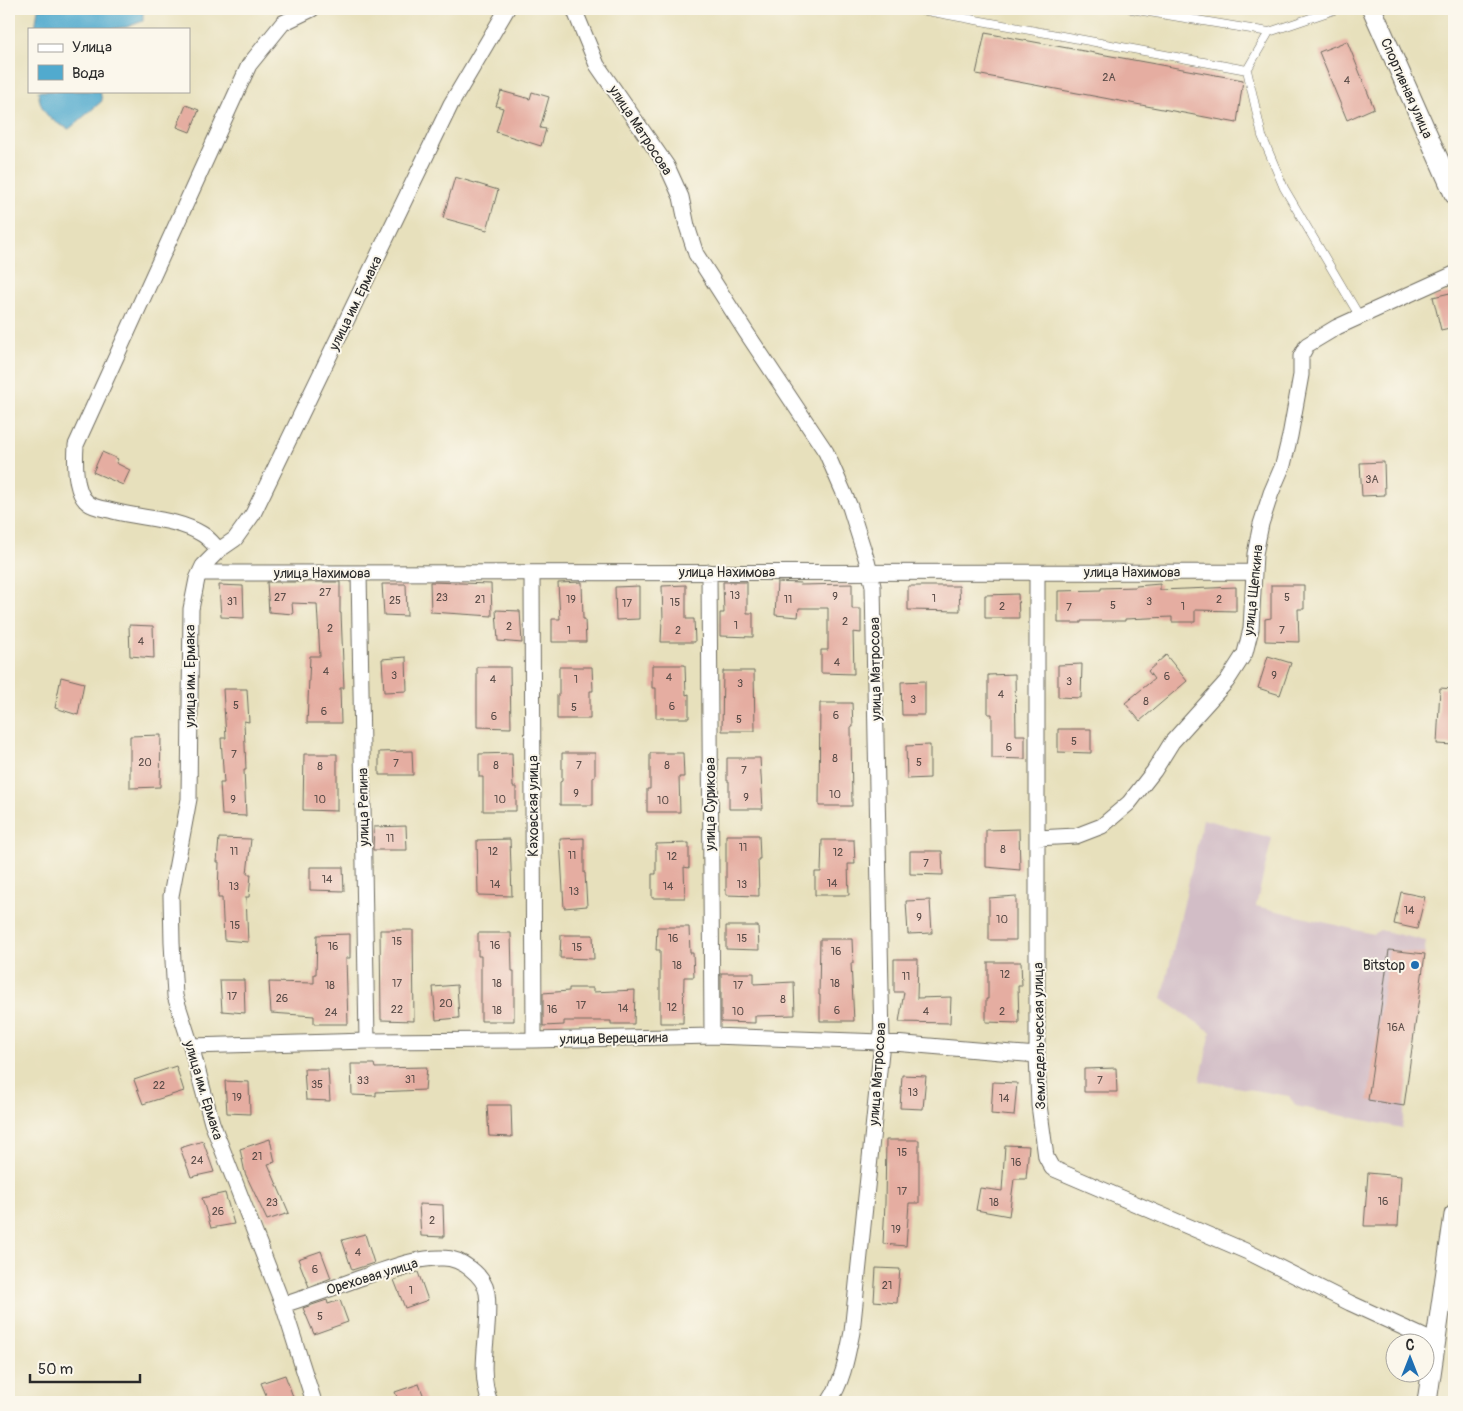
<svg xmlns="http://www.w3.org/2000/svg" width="1463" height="1411" font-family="Pangolin,sans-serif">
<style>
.industrial{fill:#d2bdc6}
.water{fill:#51aace;stroke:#3e6a7c}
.building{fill:#e5ada1}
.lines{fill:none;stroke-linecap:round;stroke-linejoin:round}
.service-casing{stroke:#6d6a5e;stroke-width:9}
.minor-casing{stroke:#6d6a5e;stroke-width:17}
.tertiary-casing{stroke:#6d6a5e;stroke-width:21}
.service{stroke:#fff;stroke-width:8}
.minor{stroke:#fff;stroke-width:15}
.tertiary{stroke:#fff;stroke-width:19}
.poi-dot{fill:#1f6fb2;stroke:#fbf7ec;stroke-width:2}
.labels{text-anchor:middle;stroke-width:4;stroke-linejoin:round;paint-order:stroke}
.number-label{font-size:11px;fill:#5a4c48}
.street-label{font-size:14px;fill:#2b2b2b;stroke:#fbf7ec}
.poi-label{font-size:14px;fill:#2b2b2b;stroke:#fbf7ec;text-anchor:end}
</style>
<rect width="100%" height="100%" fill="#fbf7ec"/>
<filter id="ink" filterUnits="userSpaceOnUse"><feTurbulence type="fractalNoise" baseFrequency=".02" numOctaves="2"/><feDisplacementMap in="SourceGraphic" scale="10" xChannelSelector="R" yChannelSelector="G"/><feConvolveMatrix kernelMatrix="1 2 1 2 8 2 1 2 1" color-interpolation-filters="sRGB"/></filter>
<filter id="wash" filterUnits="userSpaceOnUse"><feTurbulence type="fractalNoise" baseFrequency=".0096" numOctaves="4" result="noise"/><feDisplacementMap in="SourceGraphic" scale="20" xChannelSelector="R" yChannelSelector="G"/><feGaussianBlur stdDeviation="1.12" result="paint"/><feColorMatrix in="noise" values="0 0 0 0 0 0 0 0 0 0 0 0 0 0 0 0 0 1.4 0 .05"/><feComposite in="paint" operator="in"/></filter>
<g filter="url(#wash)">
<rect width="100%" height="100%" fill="#e7e0bc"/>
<path class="industrial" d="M1203,819l69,19 -16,68 117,28 7,-4 46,11 -24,187 -106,-22 -7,-10 -89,-15 11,-49 -49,-33z"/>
<path class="water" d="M38,9h105v12l-16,6 -17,2h-75z
M38,91h62l2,10 -33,28c-19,-9 -28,-15 -31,-38z"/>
<g id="blocks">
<path class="building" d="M985,33l258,47 -6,43 -261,-49z
M1347,41l27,67 -27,12 -28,-68z
M501,91l29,8 2,-7 17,5 -9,31 6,1 -5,17 -45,-14 7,-24 -7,-2z
M186,105l13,5 -9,22 -13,-5z
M455,177l43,13 -11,40 -44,-12z
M1454,292v35l-13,3 -8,-33z
M102,452l16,7 -2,4 14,7 -7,15 -30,-13z
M1384,462l1,33 -23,1 -2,-33z
M267,582h73v31h1l3,75h-4l1,35h-34l3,-67h10l-3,-52 -25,-1 1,11 -24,-2z
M430,582l61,2 1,32 -61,-4z
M582,582l1,37h2l1,23h-34v-23h8l-2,-36z
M723,582h24v31h6v24l-33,-1v-23h4z
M777,582l24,1 -1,2 52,-1v25h9v24l-8,-1 1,42 -33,-1v-23h7v-42h-29l-1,9 -23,-2z
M382,584h24l1,32 -23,-1z
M1160,584v6l76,-3v24l-41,-1v12h-23v-5l-47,2v2h-44v2h-23v-32l43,-1v-2l35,-1v-1z
M219,585l24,1 1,32 -23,-1z
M686,585v34h8l1,23h-34l1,-23h1l-1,-33z
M1271,585h33v24h-6l1,33 -34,-1v-22l6,-1z
M639,586v33l-23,1 -1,-33z
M908,586h51l1,25 -52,-1z
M1018,594l1,24h-34v-23z
M496,610l24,1 2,32 -24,-2z
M129,625l24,1 1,32 -24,-2z
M1166,655l21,26 -47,40 -15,-18 29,-24 -6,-8z
M1268,656l23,7 -11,32 -22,-7z
M406,657l1,34 -23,1 -2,-33z
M1082,664l-1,34 -23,-1v-32z
M652,665h33l1,30 3,-1v24h-33v-30h-4z
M477,667h33l1,61 -34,-1z
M559,667h33l1,24h-3v28h-33v-24h2z
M723,671h31l1,60h-33z
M1015,674l1,61h9v24l-33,-1v-44h-4v-39z
M61,677l23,6 -6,32 -23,-7z
M925,681v34h-23l-1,-33z
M1440,688l14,1v56l-17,-1z
M223,689h24l2,33 -5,-1 2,49h-2l2,46 -24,-1 -2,-32h4l-3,-45h5z
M820,703h32l1,24h-2l1,79h-33z
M1058,729h33v24l-33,-1z
M161,735l-1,52 -30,1v-52z
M930,745v33l-23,1 -1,-33z
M412,751l1,24h-34v-23z
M512,753l1,34h3v24h-33v-34h-4v-23z
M562,753h33v24h-2v28h-33v-23l2,-1z
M650,753h33l1,24h-5l1,35h-33v-23h3z
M304,754h33v57l-34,-1z
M727,758h33l3,51h-34v-28h-2z
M406,826l1,24h-34l1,-23z
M1019,829l1,41 -34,-3v-37z
M726,835h33l1,24h-2l1,37 -33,-1z
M219,838l32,1 -4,35h4l-2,23h-3l2,45 -24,-2 -2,-42h-4l1,-36h-2z
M584,838v35h1l2,33 -23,2 -4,-69z
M510,839l2,57 -34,-1 -1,-55z
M822,840h32l1,24h-7l1,31h-34v-23h6z
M689,843v25l-5,-1 1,31h-33v-24h4v-30z
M910,851h32l1,24 -33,-1z
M310,867h33l1,24 -34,-1z
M1401,892l24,5 -8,32 -23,-5z
M1016,896v44h-27v-42z
M930,900l2,33 -24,1 -2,-33z
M726,926h32l1,24 -33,-1z
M657,927h32l1,26h3l1,24h-10l-1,46h-23v-73h-4z
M380,930h33l1,91 -33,-1z
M478,933h33l1,38h2v50h-33v-65h-3z
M350,934v24h-4l2,66h-34v-8l-43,-3 -2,-31 45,1v-9h2l1,-39z
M561,935h32l1,24 -34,-1z
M820,939h32l1,24h-2l3,58h-34v-26h-1z
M1389,950l36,4 -21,152 -36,-6z
M894,959h24l-1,39 34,-1 -1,26 -51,-1 5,-30h-10z
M988,962h33l1,24h-4l1,37 -33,-1v-23h2z
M721,973h33v11l40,-2 1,33 -40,1v7l-34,-1z
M220,980h24l1,33 -23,-2z
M457,985l2,33 -23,2 -3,-33z
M569,988h24v4l42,-2 -1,34h-23v-3h-47v4l-21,1v-33l26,-2z
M351,1064h23l1,4 52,-1 -2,23 -49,2v4l-24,-1z
M176,1066l8,25 -41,13 -9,-24z
M1116,1068l1,24h-33v-23z
M304,1069h24l2,32 -24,-1z
M902,1075l24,1 -3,33 -23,-1z
M225,1081l24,1 1,32 -23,-1z
M993,1082l24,1 -3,33 -23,-2z
M487,1105h24l1,32 -23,-1z
M270,1139l5,23 -7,2 21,49 -22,7 -22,-47 -5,-24z
M886,1140h33v63h-10l-3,43 -23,-2 2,-41z
M203,1141l11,31 -23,5 -11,-29z
M1005,1145l24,1 -3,33h-12l-5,37 -33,-6 4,-22 22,3z
M1368,1173l33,3 -3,50h-34z
M225,1193l9,31 -23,4 -9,-30z
M419,1204l24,1 1,32 -23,-1z
M365,1234l9,29 -22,7 -10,-30z
M321,1251l10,27 -22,9 -11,-28z
M876,1268l24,1 -3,34 -23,-2z
M418,1272l10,28 -23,8 -11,-28z
M327,1300l1,4 12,-4 8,22 -34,12 -11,-26z
M285,1375l10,27h-26l-8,-19z
M419,1384l7,18h-27l-4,-10z"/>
</g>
</g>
<g filter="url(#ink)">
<use href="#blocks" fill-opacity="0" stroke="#6d6a5e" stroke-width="1"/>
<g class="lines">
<defs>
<path id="service" d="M916,9l331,61
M1131,9l138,23
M1337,9l-68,23 -22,38 15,66 22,52 76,129"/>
<path id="minor" d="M574,9l23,56 70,101 14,31 6,29 9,28 50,78 80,120 24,55 17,54 6,25 9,456 -30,290c-5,25 -9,49 -23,70
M219,550c-5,-5 -10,-12 -17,-16 -27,-16 -59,-15 -89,-23 -7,-2 -19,-3 -25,-8 -14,-10 -13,-43 -12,-58l173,-380 34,-42 29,-14
M709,572l3,464
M200,573l1054,-1
M359,573l8,468
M532,573l2,467
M1037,573v482l2,50 7,52 6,11 196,84 102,51 85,39
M1037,838l39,-2 26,-10 27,-23 25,-32 18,-29 55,-61 18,-28 6,-24 4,-75 6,-30 10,-31 12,-28 7,-29 11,-61v-19l6,-11 30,-18 117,-53
M191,1046l176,-5 167,-1 178,-4 170,6 155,13
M283,1305c28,-9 55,-19 83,-29 25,-8 50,-19 77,-18 18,0 41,17 44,35 5,36 -11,74 3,109
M314,1402l-31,-97 -71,-182 -21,-77 -16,-50 -3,-53 -1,-47 18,-97 2,-190 6,-30 6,-13 16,-16 16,-11 18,-25 198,-410 56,-95"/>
<path id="tertiary" d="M1372,9l82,185
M1427,1402l27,-187"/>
</defs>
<use href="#service" class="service-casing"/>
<use href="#minor" class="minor-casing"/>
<use href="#tertiary" class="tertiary-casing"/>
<use href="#service" class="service"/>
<use href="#minor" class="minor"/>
<use href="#tertiary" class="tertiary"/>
</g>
</g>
<circle class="poi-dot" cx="1415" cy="965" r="5"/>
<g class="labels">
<g class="number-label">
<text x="1109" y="81">2А</text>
<text x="1347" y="84">4</text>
<text x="1372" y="483">3А</text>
<text x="325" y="596">27</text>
<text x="735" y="599">13</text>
<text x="835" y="600">9</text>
<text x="280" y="601">27</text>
<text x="442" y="601">23</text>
<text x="1287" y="601">5</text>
<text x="934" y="602">1</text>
<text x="480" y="603">21</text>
<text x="571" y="603">19</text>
<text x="788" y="603">11</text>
<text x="1219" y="603">2</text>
<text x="395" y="604">25</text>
<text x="232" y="605">31</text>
<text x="1149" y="605">3</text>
<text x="675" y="606">15</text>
<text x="627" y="607">17</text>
<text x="1113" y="609">5</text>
<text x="1002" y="610">2</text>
<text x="1183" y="610">1</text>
<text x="1069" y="611">7</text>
<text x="845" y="625">2</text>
<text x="736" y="629">1</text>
<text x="509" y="630">2</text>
<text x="330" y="632">2</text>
<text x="569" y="634">1</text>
<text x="678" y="634">2</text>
<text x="1282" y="634">7</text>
<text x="141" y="645">4</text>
<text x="837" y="666">4</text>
<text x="326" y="675">4</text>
<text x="394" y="679">3</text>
<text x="1274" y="679">9</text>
<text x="1167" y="680">6</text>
<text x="669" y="681">4</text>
<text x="493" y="683">4</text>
<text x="576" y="683">1</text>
<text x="1069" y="685">3</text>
<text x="740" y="687">3</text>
<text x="1001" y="698">4</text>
<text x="913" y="703">3</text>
<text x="1146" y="705">8</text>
<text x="236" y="709">5</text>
<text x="672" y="710">6</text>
<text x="574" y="711">5</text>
<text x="324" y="715">6</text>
<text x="836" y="719">6</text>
<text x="494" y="720">6</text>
<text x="739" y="723">5</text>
<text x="1074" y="745">5</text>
<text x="1009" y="751">6</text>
<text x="234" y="758">7</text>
<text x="835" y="762">8</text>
<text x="145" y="766">20</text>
<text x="919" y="766">5</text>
<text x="396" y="767">7</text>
<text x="496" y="769">8</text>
<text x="579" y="769">7</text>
<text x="667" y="769">8</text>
<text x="320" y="770">8</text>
<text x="744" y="774">7</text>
<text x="576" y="797">9</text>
<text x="835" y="798">10</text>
<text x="746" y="801">9</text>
<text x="233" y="803">9</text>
<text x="320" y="803">10</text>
<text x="500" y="803">10</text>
<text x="663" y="804">10</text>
<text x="390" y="842">11</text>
<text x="743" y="851">11</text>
<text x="1003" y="853">8</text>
<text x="234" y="855">11</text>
<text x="493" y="855">12</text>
<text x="838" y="856">12</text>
<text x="572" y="859">11</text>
<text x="672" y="860">12</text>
<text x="926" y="867">7</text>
<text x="327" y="883">14</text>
<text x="832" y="887">14</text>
<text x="495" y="888">14</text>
<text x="742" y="888">13</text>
<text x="234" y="890">13</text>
<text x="668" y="890">14</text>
<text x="574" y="895">13</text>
<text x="1409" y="914">14</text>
<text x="919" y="921">9</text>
<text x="1002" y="923">10</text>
<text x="235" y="929">15</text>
<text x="673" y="942">16</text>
<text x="742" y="942">15</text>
<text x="397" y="945">15</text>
<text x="495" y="949">16</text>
<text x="333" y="950">16</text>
<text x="577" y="951">15</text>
<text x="836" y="955">16</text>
<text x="677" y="969">18</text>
<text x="1005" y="978">12</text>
<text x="906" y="980">11</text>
<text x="397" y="987">17</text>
<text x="497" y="987">18</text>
<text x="835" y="987">18</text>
<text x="330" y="989">18</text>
<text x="738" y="989">17</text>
<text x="232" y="1000">17</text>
<text x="282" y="1002">26</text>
<text x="783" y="1003">8</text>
<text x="446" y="1007">20</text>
<text x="581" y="1009">17</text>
<text x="672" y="1011">12</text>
<text x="623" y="1012">14</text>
<text x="397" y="1013">22</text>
<text x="552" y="1013">16</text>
<text x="497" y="1014">18</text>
<text x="837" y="1014">6</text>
<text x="738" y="1015">10</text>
<text x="926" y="1015">4</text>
<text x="1002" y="1015">2</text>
<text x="331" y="1016">24</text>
<text x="1396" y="1031">16А</text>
<text x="410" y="1083">31</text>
<text x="363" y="1084">33</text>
<text x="1100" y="1084">7</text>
<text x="317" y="1088">35</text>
<text x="159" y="1089">22</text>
<text x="913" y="1096">13</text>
<text x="237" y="1101">19</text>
<text x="1004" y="1102">14</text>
<text x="902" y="1156">15</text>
<text x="257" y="1160">21</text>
<text x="197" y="1164">24</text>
<text x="1016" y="1166">16</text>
<text x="902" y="1195">17</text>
<text x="1383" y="1205">16</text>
<text x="272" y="1206">23</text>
<text x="994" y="1206">18</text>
<text x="218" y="1215">26</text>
<text x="432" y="1224">2</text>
<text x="896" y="1233">19</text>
<text x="358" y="1256">4</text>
<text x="315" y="1273">6</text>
<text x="887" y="1289">21</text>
<text x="411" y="1294">1</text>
<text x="320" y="1320">5</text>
</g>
<g class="street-label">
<text transform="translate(1407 88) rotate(66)" y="5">Спортивная улица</text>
<text transform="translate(641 130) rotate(57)" y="5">улица Матросова</text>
<text transform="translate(355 303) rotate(-64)" y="5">улица им. Ермака</text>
<text x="727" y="577">улица Нахимова</text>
<text x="1132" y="577">улица Нахимова</text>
<text x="322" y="578">улица Нахимова</text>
<text transform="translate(1253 590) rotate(-84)" y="5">улица Щепкина</text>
<text transform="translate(875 669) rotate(-91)" y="5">улица Матросова</text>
<text transform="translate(190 676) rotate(-90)" y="5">улица им. Ермака</text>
<text transform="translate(710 804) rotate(-90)" y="5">улица Сурикова</text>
<text transform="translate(533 806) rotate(-90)" y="5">Каховская улица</text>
<text transform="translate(363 807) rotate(-91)" y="5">улица Репина</text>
<text transform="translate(1039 1036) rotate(-91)" y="5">Земледельческая улица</text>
<text transform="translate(614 1038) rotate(-1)" y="5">улица Верещагина</text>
<text transform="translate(877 1074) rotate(-86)" y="5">улица Матросова</text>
<text transform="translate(204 1090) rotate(73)" y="5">улица им. Ермака</text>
<text transform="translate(372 1276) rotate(-17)" y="5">Ореховая улица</text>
</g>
<g class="poi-label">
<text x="1405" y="970">Bitstop</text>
</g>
</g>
<rect width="1463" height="1411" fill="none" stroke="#fbf7ec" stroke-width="30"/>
<rect x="28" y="28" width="162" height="65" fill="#fbf7ec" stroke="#a8a59f"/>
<rect x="38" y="44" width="25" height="8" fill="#ffffff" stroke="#a8a59f"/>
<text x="72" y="52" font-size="15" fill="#2b2b2b">Улица</text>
<rect x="38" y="65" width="25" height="15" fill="#51aace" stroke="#a8a59f"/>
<text x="72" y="78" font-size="15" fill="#2b2b2b">Вода</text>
<g transform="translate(1410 1358)"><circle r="24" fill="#fbf7ec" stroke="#a8a59f"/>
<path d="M0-4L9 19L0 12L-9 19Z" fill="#1f6fb2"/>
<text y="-8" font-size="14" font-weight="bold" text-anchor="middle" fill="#2b2b2b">С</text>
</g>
<path d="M30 1374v8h110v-8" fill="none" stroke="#2b2b2b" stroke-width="2.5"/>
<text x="38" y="1374" font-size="15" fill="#2b2b2b" stroke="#fbf7ec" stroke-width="4" paint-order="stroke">50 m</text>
</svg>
